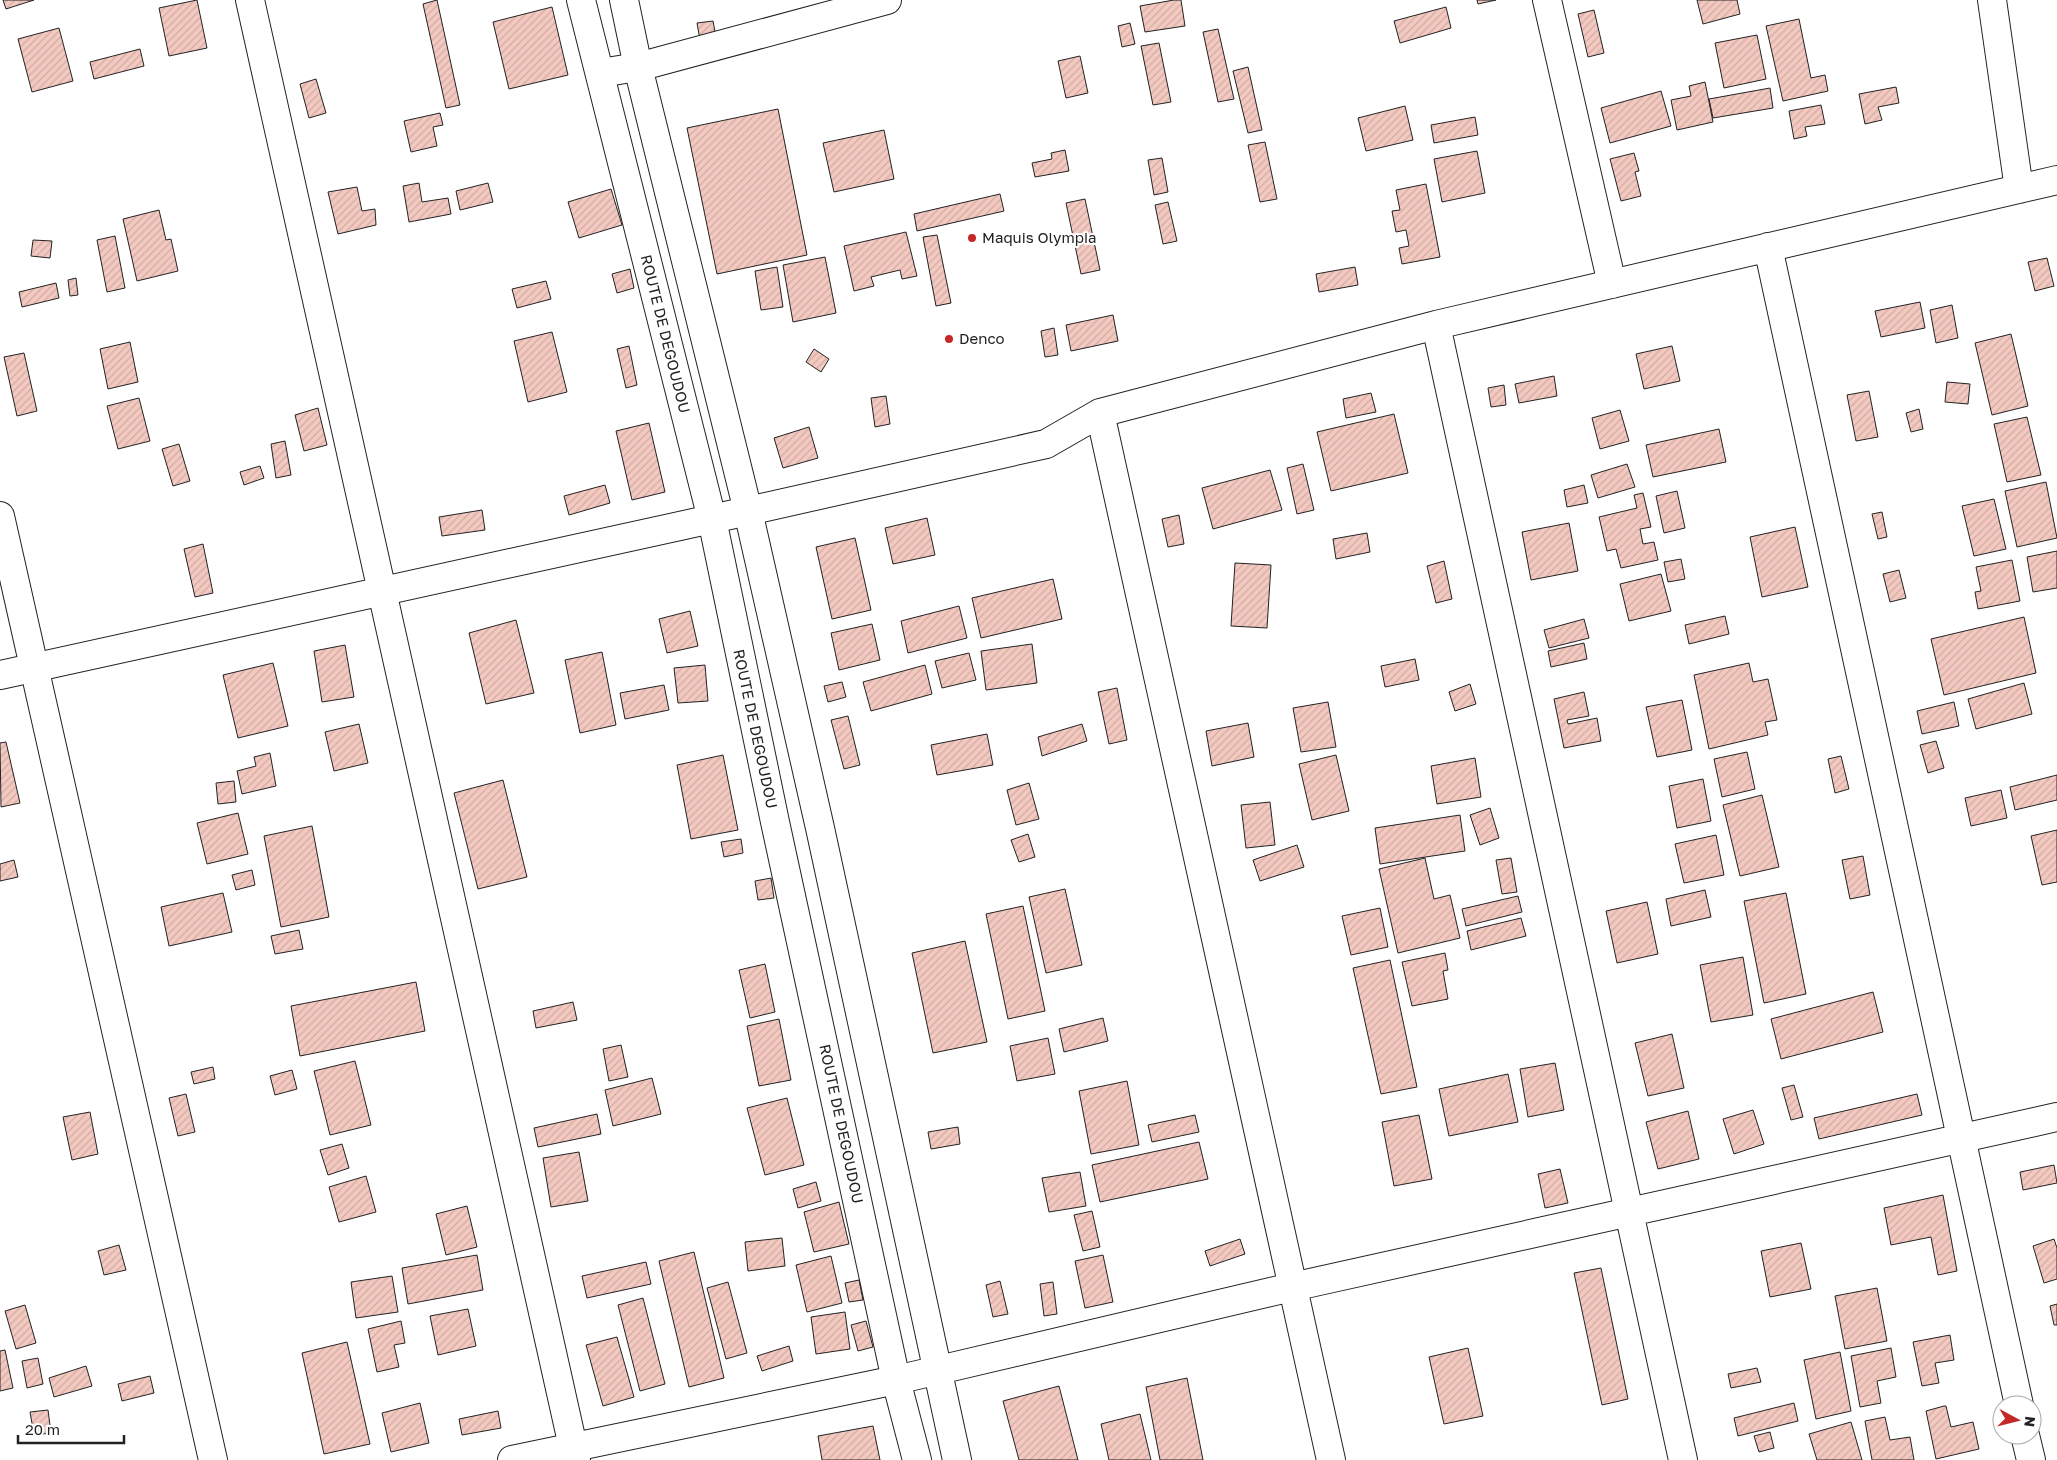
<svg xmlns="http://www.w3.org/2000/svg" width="2057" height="1460" font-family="'Golos Text',sans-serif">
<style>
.building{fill:url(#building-hatch);stroke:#222}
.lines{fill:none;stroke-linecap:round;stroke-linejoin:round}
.minor-casing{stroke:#222;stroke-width:30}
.major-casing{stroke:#222;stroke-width:30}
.minor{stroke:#fff;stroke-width:28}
.major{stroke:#fff;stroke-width:28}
.poi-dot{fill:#c62828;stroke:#fff;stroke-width:2}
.labels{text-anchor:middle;stroke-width:4;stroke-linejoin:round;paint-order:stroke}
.poi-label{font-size:15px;fill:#222;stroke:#fff;text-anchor:start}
.street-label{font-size:15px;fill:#222;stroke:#fff}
</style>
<defs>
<pattern id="building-hatch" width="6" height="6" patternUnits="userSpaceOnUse" patternTransform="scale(1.25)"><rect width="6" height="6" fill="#f3c9c0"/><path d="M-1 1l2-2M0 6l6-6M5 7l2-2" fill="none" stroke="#d0aca5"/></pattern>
</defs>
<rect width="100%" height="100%" fill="#fff"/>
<path class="building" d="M3,0h31l-28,9z
M197,0l10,48 -38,8 -10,-48z
M437,0l23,105 -14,3 -23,-104z
M1174,0h7l4,26 -40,6 -5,-26z
M1477,0h19l-18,4z
M1697,0h40l3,14 -37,10z
M552,7l16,68 -59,14 -16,-67z
M1446,7l5,21 -51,15 -6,-22z
M1594,10l10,43 -16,4 -10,-43z
M1799,19l12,59 14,-3 3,16 -45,10 -17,-75z
M713,21l3,16 -16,3 -3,-17z
M1130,23l5,21 -13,3 -4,-21z
M59,28l14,53 -41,11 -14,-53z
M1218,29l16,70 -16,3 -15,-70z
M1757,35l9,44 -42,9 -9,-45z
M1159,43l12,59 -18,3 -12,-59z
M140,49l4,17 -50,13 -4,-17z
M1080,56l8,37 -22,5 -8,-37z
M1248,67l14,63 -14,3 -15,-62z
M316,79l10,34 -17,5 -9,-34z
M1705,82l8,40 -36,8 -6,-30 20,-4 -2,-10z
M1896,87l3,16 -21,4 4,13 -17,4 -6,-30z
M1770,88l3,20 -60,10 -4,-19z
M1661,91l10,35 -61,17 -9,-35z
M1821,105l4,19 -20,3 2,9 -13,3 -5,-28z
M1405,106l8,34 -47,11 -8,-33z
M778,109l29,146 -90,19 -30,-146z
M440,113l3,12 -10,2 4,19 -26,6 -7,-31z
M1475,117l3,18 -44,8 -3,-18z
M884,130l10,49 -60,13 -11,-49z
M1265,142l12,57 -17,3 -12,-57z
M1065,150l4,21 -34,6 -3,-14 20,-4 -1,-6z
M1477,151l8,42 -43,9 -8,-43z
M1634,153l5,18 -4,1 6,24 -20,5 -11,-42z
M1162,158l6,34 -14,3 -6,-35z
M419,183l3,19 26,-4 3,16 -42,8 -6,-36z
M488,183l5,19 -33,8 -4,-19z
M1426,184l14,73 -38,7 -3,-16 10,-2 -3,-16 -10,2 -4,-21 8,-1 -4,-20z
M357,187l5,24 13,-2 1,16 -38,9 -10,-42z
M611,189l11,36 -43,13 -11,-36z
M1000,194l4,17 -87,20 -3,-17z
M1085,199l15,71 -19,4 -15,-71z
M1168,202l9,39 -14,3 -8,-39z
M159,210l7,30 5,-1 7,32 -41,10 -14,-62z
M906,232l11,44 -15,3 -2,-9 -29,7 3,9 -20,5 -10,-45z
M937,235l14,68 -15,3 -13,-69z
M115,236l10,52 -18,4 -10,-52z
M33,240l19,1 -2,17 -19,-2z
M825,257l11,56 -43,9 -10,-57z
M2047,258l7,28 -19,5 -7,-29z
M777,267l6,40 -22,3 -6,-39z
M1355,267l3,18 -39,7 -3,-18z
M630,269l4,19 -17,5 -5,-19z
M76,278l2,17 -8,1 -2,-16z
M546,281l5,18 -34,9 -5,-19z
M56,283l3,15 -37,9 -3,-15z
M1920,302l5,26 -44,9 -6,-26z
M1952,305l6,33 -22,5 -6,-33z
M1113,315l5,26 -47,10 -5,-26z
M1054,328l4,27 -13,2 -4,-26z
M552,332l15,60 -39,10 -14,-61z
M2011,334l17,72 -36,9 -17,-72z
M130,342l8,40 -30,7 -8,-40z
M629,346l8,39 -11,3 -9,-39z
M1672,346l8,35 -36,8 -8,-35z
M814,349l15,10 -8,13 -15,-10z
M24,353l13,58 -20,5 -13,-59z
M1554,376l3,20 -38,7 -4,-19z
M1947,382l23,2 -2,20 -23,-2z
M1504,385l2,20 -15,2 -3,-19z
M1869,391l9,46 -22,4 -9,-46z
M1371,393l5,19 -30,6 -3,-19z
M886,396l4,28 -15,3 -4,-29z
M139,398l11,43 -32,8 -11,-43z
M318,408l9,37 -23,6 -9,-36z
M1919,409l4,20 -12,3 -5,-19z
M1620,410l9,31 -29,8 -8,-31z
M1394,414l14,59 -77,18 -14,-59z
M2027,417l14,58 -34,7 -13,-58z
M649,423l16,69 -33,8 -16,-69z
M809,427l9,31 -35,10 -9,-30z
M1719,429l7,33 -73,15 -7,-32z
M285,441l6,34 -15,3 -5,-34z
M179,444l11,37 -17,5 -11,-37z
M1303,464l11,46 -17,4 -10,-46z
M1627,464l8,23 -37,11 -7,-23z
M260,466l4,12 -20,7 -4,-13z
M1270,470l12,40 -69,19 -11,-41z
M2046,482l11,56 -40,9 -12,-56z
M605,485l5,18 -41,12 -5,-19z
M1584,485l4,18 -21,4 -3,-17z
M1677,491l8,37 -21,5 -8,-37z
M1643,493l8,34 -11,2 3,15 11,-2 4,18 -37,8 -5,-19 -9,2 -8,-34 38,-9 -3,-13z
M1994,499l12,50 -32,7 -12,-50z
M482,510l3,20 -43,6 -3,-19z
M1882,512l5,25 -9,2 -6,-25z
M1179,515l5,29 -16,3 -6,-28z
M927,518l8,37 -42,9 -8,-36z
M1569,523l9,48 -47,9 -9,-48z
M1795,527l13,60 -46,10 -12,-60z
M1367,533l3,19 -34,7 -3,-20z
M855,538l16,72 -39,9 -16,-72z
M203,544l10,49 -18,4 -11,-48z
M2057,551v37l-24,4 -6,-35z
M1681,559l4,20 -17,3 -4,-20z
M2012,560l8,41 -42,8 -3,-17 6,-1 -5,-24z
M1444,561l8,38 -16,4 -9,-37z
M1235,563l36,2 -4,63 -36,-2z
M1899,570l7,28 -16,4 -7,-28z
M1661,574l10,37 -42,10 -9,-37z
M1053,579l9,40 -81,19 -9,-40z
M959,606l8,32 -59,15 -7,-32z
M690,611l8,35 -31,7 -8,-34z
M1725,616l4,18 -40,10 -4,-19z
M2024,617l12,56 -92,22 -13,-56z
M1584,619l5,19 -40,10 -5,-18z
M516,620l18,73 -48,11 -17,-71z
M872,624l8,36 -41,10 -8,-37z
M1584,643l3,16 -36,8 -3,-16z
M1032,644l5,39 -51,7 -5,-39z
M345,645l9,52 -32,5 -8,-51z
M602,652l14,73 -36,8 -15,-73z
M969,653l7,27 -34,8 -7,-27z
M1415,659l4,21 -34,7 -4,-21z
M273,663l15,63 -50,12 -15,-63z
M1749,663l4,19 15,-3 9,41 -12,2 3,13 -59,14 -15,-74z
M705,665l3,36 -30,2 -4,-35z
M925,665l7,29 -61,17 -8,-29z
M842,682l4,15 -18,5 -4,-16z
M2024,683l8,31 -56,15 -8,-30z
M1470,684l6,20 -21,7 -6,-19z
M664,685l5,25 -44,9 -5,-26z
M1117,688l10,52 -18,4 -11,-52z
M1584,692l5,24 -22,4 1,4 29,-6 4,23 -37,7 -10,-49z
M1682,700l10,50 -35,7 -11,-50z
M1328,702l8,45 -35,5 -8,-44z
M1954,702l5,24 -37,8 -5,-23z
M848,716l12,49 -16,4 -13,-49z
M1248,723l6,34 -42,9 -6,-35z
M359,724l9,39 -34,8 -9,-39z
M1082,724l5,17 -45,15 -4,-19z
M987,734l6,31 -56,10 -6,-30z
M1936,741l8,27 -16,5 -8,-28z
M6,742l14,61 -19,4 -1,-64z
M1747,752l8,37 -33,8 -8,-38z
M270,753l6,33 -34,8 -5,-23 19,-5 -2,-9z
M723,755l15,75 -47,9 -14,-74z
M1336,755l13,56 -37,9 -13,-56z
M1841,756l8,33 -14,4 -7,-34z
M1475,758l6,39 -44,7 -6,-38z
M2057,775v25l-42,10 -5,-23z
M1703,779l8,42 -34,7 -8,-42z
M503,780l24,97 -49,12 -24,-96z
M234,781l2,21 -18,2 -2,-21z
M1029,783l10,36 -23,6 -9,-35z
M2001,790l6,28 -36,8 -6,-28z
M1762,795l17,72 -39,9 -17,-71z
M1270,802l5,43 -29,3 -5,-43z
M1490,808l9,30 -19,7 -10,-30z
M238,813l10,41 -41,10 -10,-41z
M1460,815l5,36 -85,13 -5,-36z
M312,826l17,91 -48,10 -17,-91z
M2057,830v52l-15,3 -11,-49z
M1028,834l7,23 -16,5 -8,-22z
M1716,835l8,40 -40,8 -9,-39z
M741,839l2,14 -19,4 -3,-15z
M1297,845l7,22 -44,14 -7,-21z
M1863,856l7,39 -20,4 -8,-39z
M1425,858l9,41 16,-4 10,43 -62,15 -19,-84z
M1511,858l6,34 -15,2 -6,-34z
M14,860l4,17 -18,4v-17z
M252,870l3,15 -19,5 -4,-15z
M771,878l3,20 -16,2 -3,-19z
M1065,889l17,76 -36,8 -17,-76z
M1705,890l6,27 -40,9 -5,-27z
M223,893l9,39 -63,14 -8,-39z
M1786,893l20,101 -42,9 -20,-102z
M1518,896l4,16 -56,14 -4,-17z
M1647,902l11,52 -41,9 -11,-52z
M1023,906l22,105 -37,8 -22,-105z
M1380,908l8,39 -37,8 -9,-39z
M1521,918l5,18 -55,14 -4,-19z
M299,930l4,19 -28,5 -4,-18z
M965,941l22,101 -54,11 -21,-100z
M1445,953l3,17 -5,1 5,28 -36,7 -10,-44z
M1743,957l10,58 -42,7 -11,-57z
M1390,960l27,127 -36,7 -28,-126z
M765,964l10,48 -25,6 -11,-48z
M416,982l9,49 -125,25 -9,-50z
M1873,992l10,40 -102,27 -10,-40z
M573,1002l4,18 -41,8 -3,-17z
M1103,1018l5,23 -44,11 -5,-23z
M779,1019l12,61 -32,6 -12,-60z
M1672,1034l12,54 -36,8 -13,-53z
M1048,1038l7,36 -38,7 -7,-35z
M621,1045l7,32 -19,4 -6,-32z
M355,1061l16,64 -41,10 -16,-64z
M1555,1063l9,47 -36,7 -8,-48z
M213,1067l2,12 -21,5 -3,-12z
M292,1070l5,19 -22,6 -5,-19z
M1508,1074l10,48 -69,14 -10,-47z
M652,1078l9,36 -48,12 -8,-36z
M1127,1081l12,64 -48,9 -12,-63z
M1794,1085l9,32 -12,3 -9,-32z
M186,1094l9,38 -17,4 -9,-38z
M1917,1094l5,21 -103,24 -5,-21z
M787,1098l17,67 -39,10 -18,-67z
M1753,1110l11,34 -30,10 -11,-35z
M1688,1111l11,48 -41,10 -12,-47z
M90,1112l8,42 -26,6 -9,-43z
M597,1114l4,20 -63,13 -4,-19z
M1195,1115l4,17 -47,10 -4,-17z
M1419,1115l13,64 -38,7 -12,-64z
M958,1127l2,17 -29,5 -3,-17z
M1199,1142l9,37 -108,23 -8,-37z
M342,1144l7,24 -21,7 -8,-25z
M579,1152l9,49 -37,6 -8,-49z
M2054,1165l3,18 -34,7 -3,-18z
M1560,1169l8,34 -23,5 -7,-34z
M1080,1172l6,34 -37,6 -7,-34z
M366,1176l10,36 -37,10 -10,-35z
M816,1182l5,19 -23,7 -5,-19z
M1943,1195l14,76 -19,4 -7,-38 -40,8 -7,-37z
M839,1202l10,42 -35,8 -10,-40z
M467,1206l10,41 -31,8 -10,-41z
M1092,1211l8,36 -17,4 -9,-36z
M782,1238l3,28 -37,5 -3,-29z
M1240,1239l5,15 -35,12 -5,-15z
M2054,1239l3,9v31l-13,4 -11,-37z
M1801,1243l10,46 -41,8 -9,-46z
M119,1245l7,25 -22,5 -6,-24z
M694,1252l30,126 -35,9 -30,-126z
M477,1255l6,35 -75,14 -6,-36z
M1103,1255l10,47 -28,6 -10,-47z
M831,1256l11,47 -35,9 -11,-47z
M646,1262l5,22 -64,14 -5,-22z
M1601,1268l27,131 -26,6 -28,-132z
M392,1276l6,36 -42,6 -5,-36z
M859,1280l4,20 -14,2 -4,-19z
M1000,1281l8,33 -15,3 -7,-32z
M728,1282l19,71 -21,6 -19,-71z
M1053,1282l4,32 -13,2 -4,-32z
M1877,1288l10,53 -42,8 -10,-53z
M643,1298l22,86 -25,7 -22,-86z
M2057,1304v21h-3l-4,-19z
M25,1305l11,38 -20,6 -11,-38z
M468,1309l8,37 -38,9 -8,-39z
M845,1312l5,37 -34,5 -5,-37z
M401,1321l4,22 -11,2 5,22 -22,5 -9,-43z
M866,1321l7,26 -15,4 -7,-26z
M1950,1335l4,25 -19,3 4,20 -17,3 -9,-44z
M617,1337l17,60 -31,9 -17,-61z
M347,1342l23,102 -46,10 -22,-101z
M789,1346l4,15 -31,10 -5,-15z
M1468,1348l15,68 -39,8 -15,-67z
M1891,1348l5,29 -19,4 4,22 -21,4 -9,-51z
M5,1350l8,38 -13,3v-40z
M1840,1352l11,59 -35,8 -12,-59z
M38,1358l5,26 -16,4 -5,-27z
M86,1366l6,20 -38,11 -5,-19z
M1757,1368l4,14 -30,6 -3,-14z
M150,1376l4,17 -32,8 -4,-17z
M1187,1378l16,82h-43l-14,-73z
M1059,1386l19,74h-59l-16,-59z
M420,1403l9,40 -38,9 -9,-39z
M1794,1403l4,18 -60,15 -4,-18z
M1944,1406h2l5,21 22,-5 6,27 -43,10 -10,-48z
M48,1410l3,23 -17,2 -4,-23z
M498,1411l3,17 -39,7 -3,-16z
M1140,1414l11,46h-42l-8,-36z
M1885,1417l5,23 20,-3 4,23h-42l-7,-39z
M1851,1422l11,38h-45l-8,-26z
M873,1426l7,34h-58l-4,-24z
M1770,1432l4,16 -15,4 -5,-16z"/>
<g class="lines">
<defs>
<path id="minor" d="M250,0l326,1460
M1547,0l65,284
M1992,0l27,189
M600,73l38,-6 249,-67
M1768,247l251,1158
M1436,325l247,1135
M1100,413l231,1047
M0,516l213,944
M0,675l748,-164 298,-67 54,-31 336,-88 621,-145
M2025,1435l6,25
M512,1460l384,-80 396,-93 765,-170"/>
<path id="major" d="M581,0l131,519 63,303 121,558 21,80
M624,0l14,67 110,444 72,317 137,632"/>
</defs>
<use href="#minor" class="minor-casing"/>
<use href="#major" class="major-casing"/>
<use href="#minor" class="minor"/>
<use href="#major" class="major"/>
</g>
<g class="poi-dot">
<circle cx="972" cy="238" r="5"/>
<circle cx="949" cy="339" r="5"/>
</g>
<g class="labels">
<g class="poi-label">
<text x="982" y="243">Maquis Olympia</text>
<text x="959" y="344">Denco</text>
</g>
<g class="street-label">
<text transform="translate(665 334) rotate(76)" y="5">ROUTE DE DEGOUDOU</text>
<text transform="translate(755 729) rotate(78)" y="5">ROUTE DE DEGOUDOU</text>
<text transform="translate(841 1124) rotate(78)" y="5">ROUTE DE DEGOUDOU</text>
</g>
</g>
<g transform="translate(2017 1420) rotate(97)"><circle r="24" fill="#ffffff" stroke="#a7a7a7"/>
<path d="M0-4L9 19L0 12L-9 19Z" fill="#c62828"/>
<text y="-8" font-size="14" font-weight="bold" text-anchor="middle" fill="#222222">N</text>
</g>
<path d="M18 1435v8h106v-8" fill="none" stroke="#222222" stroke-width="2.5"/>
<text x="25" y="1435" font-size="15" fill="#222222" stroke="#ffffff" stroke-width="4" paint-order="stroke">20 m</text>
</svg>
